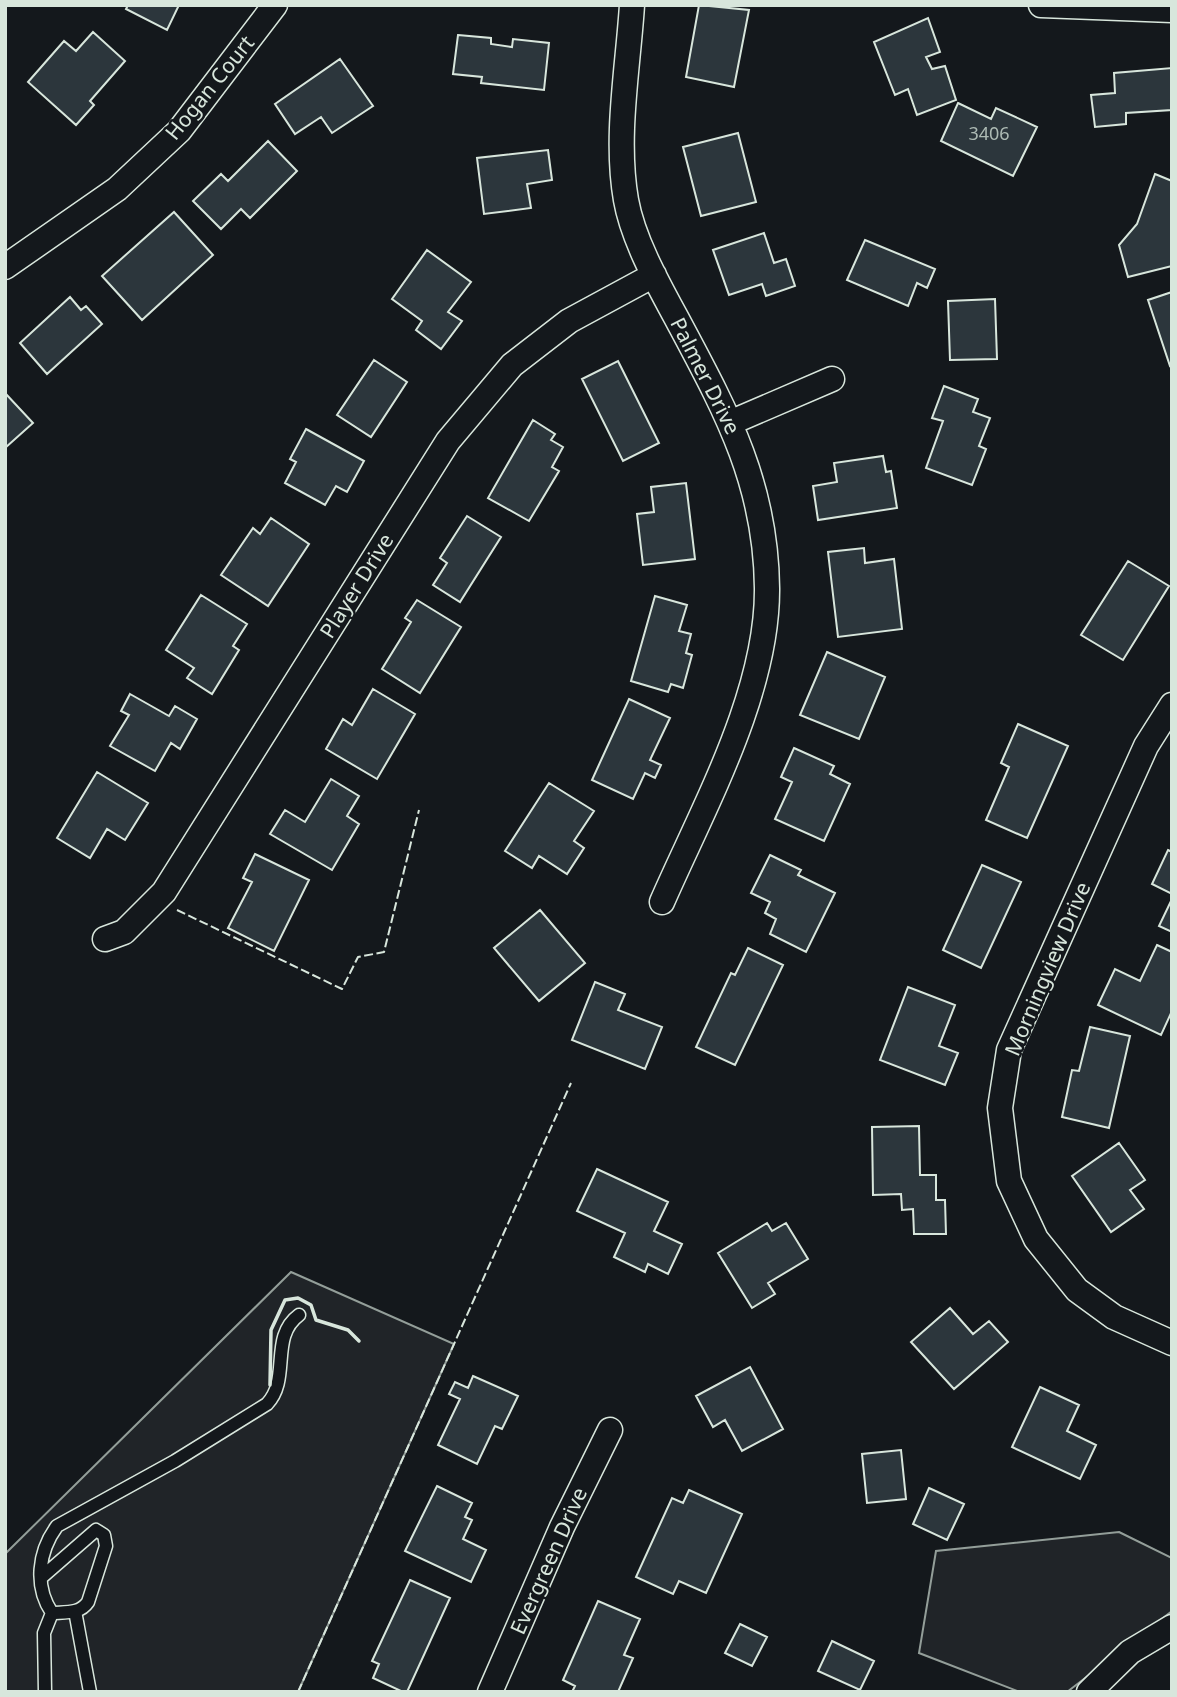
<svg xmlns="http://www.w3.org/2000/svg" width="1177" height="1697" font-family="'Noto Sans',sans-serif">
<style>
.green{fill:#202428;stroke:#939e99;stroke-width:2}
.building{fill:#2c363c;stroke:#d8e6dc;stroke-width:2}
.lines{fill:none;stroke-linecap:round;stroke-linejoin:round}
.lane-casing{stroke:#d8e6dc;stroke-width:15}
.street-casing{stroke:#d8e6dc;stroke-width:27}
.lane{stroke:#14181c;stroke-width:12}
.street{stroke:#14181c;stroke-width:24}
.fence{stroke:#d8e6dc;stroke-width:2;stroke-dasharray:9 3.5;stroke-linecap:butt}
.wall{stroke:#d8e6dc;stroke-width:3.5}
.labels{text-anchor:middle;stroke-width:5;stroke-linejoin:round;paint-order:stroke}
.number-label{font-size:18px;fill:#adbab4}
.street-label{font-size:21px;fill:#d8e6dc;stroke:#14181c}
</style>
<rect width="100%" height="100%" fill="#14181c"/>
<path class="green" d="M291,1272l163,72 -156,348h-293v-138z
M1119,1532l53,26v53l-105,81h-47l-101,-39 17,-102z"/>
<path class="building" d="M128,5h51l-12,25 -41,-21z
M699,5l50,5 -15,77 -48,-10z
M928,18l12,34 -14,5 6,12 13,-3 11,34 -39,15 -9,-26 -13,6 -21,-53z
M93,32l32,29 -35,40 4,4 -18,20 -48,-43 36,-41 12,10z
M458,35l33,3v6l21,3 1,-8 36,4 -5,47 -63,-7 1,-6 -29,-3z
M340,59l33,47 -41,27 -11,-16 -26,17 -20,-30z
M1172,68v42l-46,3v11l-31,3 -4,-32 24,-2 -1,-20z
M958,103l33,16 5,-11 41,19 -24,49 -72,-35z
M738,133l18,69 -55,14 -18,-69z
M268,141l29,30 -47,47 -9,-9 -20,20 -28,-28 28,-27 7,7z
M548,150l4,30 -25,4 4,24 -47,6 -7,-56z
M1155,174l17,7v85l-44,11 -9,-32 18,-21z
M174,212l39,43 -71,65 -40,-44z
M764,233l10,30 12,-4 9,27 -29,10 -4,-12 -33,11 -16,-45z
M865,240l70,29 -8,19 -10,-5 -9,23 -61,-26z
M427,250l44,32 -23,30 14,9 -21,28 -25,-19 6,-9 -30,-22z
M1172,292v73l-2,1 -22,-66z
M70,297l11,13 5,-4 16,18 -55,50 -27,-31z
M995,299l2,60 -47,1 -2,-59z
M374,360l33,22 -36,55 -34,-22z
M618,361l41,82 -36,18 -41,-82z
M944,386l34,13 -5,13 17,6 -11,28 7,3 -14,36 -46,-17 17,-47 -11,-3z
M5,393l28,30 -28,25z
M533,420l22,14 -4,6 12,7 -11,20 7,4 -30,50 -41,-23z
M306,429l58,32 -17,31 -11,-6 -11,19 -40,-22 11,-21 -6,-3z
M883,456l3,16 5,-1 6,37 -79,12 -5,-34 24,-4 -3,-19z
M686,483l9,76 -52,6 -6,-51 17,-2 -3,-25z
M467,516l34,21 -41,65 -27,-17 14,-22 -7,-5z
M271,518l38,26 -41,62 -47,-31 32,-47 7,6z
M864,548l1,15 29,-4 8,70 -64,8 -10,-85z
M1128,561l41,25 -46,74 -42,-25z
M201,595l46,29 -14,22 6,4 -27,44 -25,-16 7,-10 -28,-18z
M655,596l32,9 -8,26 12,3 -5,19 6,2 -9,33 -12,-4 -3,8 -37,-11z
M417,600l44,27 -41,66 -38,-24 29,-47 -6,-4z
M827,652l58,25 -26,62 -59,-24z
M373,689l42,25 -38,65 -51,-30 17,-30 9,6z
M130,694l39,22 6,-10 22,13 -17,30 -9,-6 -16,28 -45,-25 19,-31 -8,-4z
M629,699l41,19 -20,42 11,5 -6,13 -10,-5 -12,26 -41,-19z
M1018,724l50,22 -41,92 -41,-18 23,-53 -8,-4z
M794,748l40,18 -4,8 20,10 -26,57 -49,-22 17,-37 -11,-5z
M97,772l51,31 -23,37 -18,-11 -17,29 -33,-20z
M331,779l28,17 -12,20 12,8 -27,46 -62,-36 15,-24 20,12z
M549,783l45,28 -20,30 10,7 -17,26 -28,-18 -7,12 -27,-17z
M1168,850l4,2v42l-20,-10z
M255,854l54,26 -35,71 -46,-23 24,-46 -9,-4z
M770,855l31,15 -3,5 37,18 -29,59 -36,-18 6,-15 -11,-6 5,-11 -19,-9z
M982,865l39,17 -40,86 -38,-18z
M1172,899v33l-13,-6z
M540,910l45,53 -46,38 -45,-53z
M1157,945l15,7v59l-11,24 -63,-30 17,-36 25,12z
M748,948l35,17 -48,100 -39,-18 35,-74 4,2z
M595,982l30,12 -7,16 44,17 -17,42 -73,-29z
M908,987l47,18 -16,41 19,7 -13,32 -65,-25z
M1090,1027l40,9 -21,92 -47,-11 10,-47 7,1z
M919,1126l1,49h16v25h9l1,34h-32l-1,-25 -11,1 -1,-16 -28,1 -1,-68z
M1119,1143l26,37 -15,10 14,19 -33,23 -39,-56z
M597,1169l71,33 -14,29 28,13 -14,30 -20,-10 -3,8 -31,-15 11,-24 -48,-22z
M767,1223l5,8 14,-8 22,36 -40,24 7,11 -23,14 -34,-55z
M950,1308l23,26 16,-13 19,21 -54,47 -43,-47z
M750,1367l33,62 -41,22 -17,-31 -12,7 -17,-31z
M473,1376l45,20 -16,33 -7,-3 -18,38 -39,-19 22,-46 -11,-5 6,-12 13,6z
M1040,1387l39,18 -12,26 29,14 -16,34 -68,-32z
M901,1450l5,49 -39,4 -5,-49z
M437,1486l35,17 -7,14 7,3 -9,19 23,11 -15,32 -66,-31z
M929,1488l35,16 -17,36 -34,-16z
M689,1490l53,24 -36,79 -27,-12 -6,13 -37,-17 36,-79 11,5z
M410,1580l40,18 -43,94h-4l-30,-14 6,-14 -7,-3z
M598,1601l42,18 -16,36 9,3 -15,34h-46l3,-6 -12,-6z
M740,1624l27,13 -15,29 -27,-13z
M832,1641l42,20 -14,29 -42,-19z"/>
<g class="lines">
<defs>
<path id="lane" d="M42,1577l54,-47 8,5 2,11 -18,56c-8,12 -22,10 -36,11
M75,1611l15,81
M52,1613c-18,-27 -14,-61 5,-87l118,-65 92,-57c24,-25 2,-67 32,-89
M45,1692l-1,-59 8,-20"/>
<path id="street" d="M632,5c-4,63 -17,132 -6,195 7,40 33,86 52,121 48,90 88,162 89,267 1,105 -64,220 -105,314
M1041,5l131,5
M5,267l112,-78 62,-58 96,-126
M732,422l100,-43
M1172,705l-26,41 -137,304 -9,58 9,73 27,58 41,51 37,27 58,26
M105,939l19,-7 40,-40 284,-451 64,-76 57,-44 85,-46
M490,1692l72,-165 48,-97
M1089,1692l41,-40 42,-25"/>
</defs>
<use href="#lane" class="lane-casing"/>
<use href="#street" class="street-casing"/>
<use href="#lane" class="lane"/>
<use href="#street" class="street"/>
<path class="fence" d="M177,910l165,79 16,-32 26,-5 35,-142
M298,1692l273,-609"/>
<path class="wall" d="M270,1385l1,-55 14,-30 13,-2 13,7 5,15 32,10 11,11"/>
</g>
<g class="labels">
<g class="number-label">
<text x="989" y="140">3406</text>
</g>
<g class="street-label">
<text transform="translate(210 88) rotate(-51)" y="7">Hogan Court</text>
<text transform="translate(705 376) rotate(63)" y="7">Palmer Drive</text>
<text transform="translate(357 586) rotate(-58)" y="7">Player Drive</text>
<text transform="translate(1048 969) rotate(-67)" y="7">Morningview Drive</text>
<text transform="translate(549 1561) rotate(-66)" y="7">Evergreen Drive</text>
</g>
</g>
<rect width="1177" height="1697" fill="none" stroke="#d8e6dc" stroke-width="14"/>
</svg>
